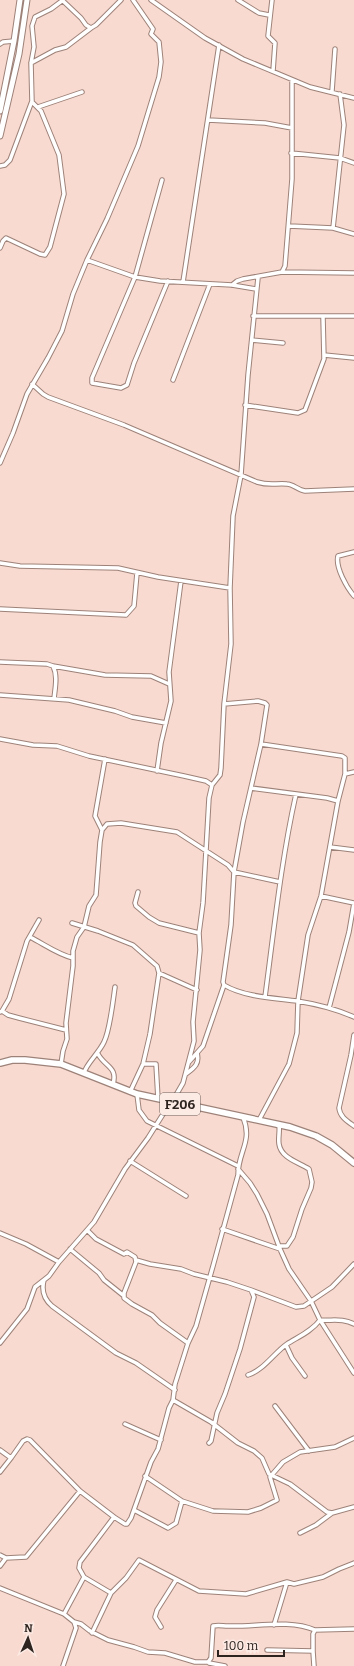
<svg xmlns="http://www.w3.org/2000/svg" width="354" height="1666" font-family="Bitter,serif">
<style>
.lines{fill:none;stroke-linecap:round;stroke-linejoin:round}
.street-casing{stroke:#9d8279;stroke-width:5.5}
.secondary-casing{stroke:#9d8279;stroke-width:7}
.primary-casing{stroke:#9d8279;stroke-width:8}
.street{stroke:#fff;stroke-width:3.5}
.secondary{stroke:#fff;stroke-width:5}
.primary{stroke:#fff;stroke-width:5.5}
.labels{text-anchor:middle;stroke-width:3;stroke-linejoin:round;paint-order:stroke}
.shield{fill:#fceae4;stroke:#6b5f5a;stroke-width:1}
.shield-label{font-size:13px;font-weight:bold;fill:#2d231f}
</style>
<rect width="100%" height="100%" fill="#f8dad0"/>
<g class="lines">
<defs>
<path id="street" d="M62,0l19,18 5,7 5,3 5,-3 25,-25
M151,0l54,38 38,21 67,28 44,11
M238,0l21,13 10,2
M272,0l-4,36 7,7 -2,28
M0,44l3,-2 11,-1
M31,63l24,-13 11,-3 25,-19
M332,91l3,-42
M38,107l44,-15
M208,120l57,3 27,5
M291,153l49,5 14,5
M0,166l5,-1 5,-5 22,-59
M162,180l-27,97 -43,101v5l29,5 6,-3 7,-22 34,-82
M289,226l44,2 21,6
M333,228l11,-103 -4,-31
M0,248l3,-7 3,-3 34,16 5,1 5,-8 14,-53 -5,-39 -18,-44 -9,-9 -1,-39 3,-16 -2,-21 3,-9 16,-8 12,-9
M87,260l48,17 25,4 72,4 24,4
M282,272l72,1
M183,282l36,-237
M232,285l5,-4 6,-2 39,-7 3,-6 7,-87v-99
M253,316h101
M252,340l31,3
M324,355l30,3
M173,380l37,-96
M32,384l11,10 5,3 76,28 133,57c13,4 18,1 30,2 6,0 11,6 18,7l49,-2
M245,405l53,8 7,-3 19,-51 -1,-42
M0,463l13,-30 14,-39 21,-36 14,-27 11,-37 14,-34 20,-41 31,-73 21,-69 2,-15 -2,-20 -8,-8 2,-5 -20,-29
M354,552l-16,4c-3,11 9,32 16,40
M0,563l20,3 98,2 40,9 72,11
M0,609l126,6 8,-9 3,-33
M0,662l47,2 6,2c5,10 2,22 1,33
M53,666l52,9 46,1 18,8
M0,695l69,5 46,11 17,6 34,6
M224,704l34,-3 7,2 2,2 -6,39 81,12 3,2v16
M0,739l33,6 24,1 32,10 95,20 22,5 6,4
M157,771l4,-28 10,-42 -2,-29 12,-91
M251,788l76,10 11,3
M102,830l-7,-14 10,-57
M330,847l24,3
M138,892l-3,11 1,3 13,11 10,6 40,10
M321,896l33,7 -5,29 -20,76
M72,923l26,8 35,14 24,21 2,7 -9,61 -7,30 -13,28
M30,937c14,7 27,17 43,21
M159,973l38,17
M224,985c20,12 50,13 73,16 19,3 39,8 57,16
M265,997c9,-67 16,-136 31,-203
M2,1011l6,4 11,3 47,12
M0,1012l2,-1 7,-12 18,-58 12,-21
M354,1035l-3,20 -12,53c1,9 8,13 15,18
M98,1054c7,13 20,13 15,30
M189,1062l14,-16 21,-61 -1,-3 8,-57 3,-53 9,-50 18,-78
M61,1064l2,-13 4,-12 -1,-16 7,-57v-15l4,-14 7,-10 5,-21 7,-11 4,-53 2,-12 5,-6 14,-1 56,9 51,33 6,7 46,10
M143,1064h13l2,35
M84,1073c2,-9 15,-20 20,-31 6,-12 9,-41 11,-55
M186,1074c8,-6 14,-10 11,-21
M137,1094l2,16 8,11 91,45
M172,1102l11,-19 11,-42 -1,-19 7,-72 -1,-17 4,-30 6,-105 3,-13 8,-10 1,-7 3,-64 7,-60 -1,-56 3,-72 8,-41 7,-100 10,-97
M259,1120l30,-56 8,-31 1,-32 10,-66 13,-39 17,-95 7,-27 9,-2
M279,1125c1,6 -1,13 0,19 2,14 19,18 30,25l3,13 -1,6 -9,21 -9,28 -6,9h-7
M130,1161l56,35
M238,1169l12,14 7,11 10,20 13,35 9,20 22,32 9,19 34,53
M222,1229l58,20
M87,1230l9,9 28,15 3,-2 8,5 1,5 -12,31v5l8,6 20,11 8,8 28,20 -13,41 -2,16 38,22 27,21 16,8 8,7 7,16 21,10 37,28 5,1 22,-6
M0,1233l26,11 33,18
M70,1249l29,24 5,7 20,16
M136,1260l14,4 31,5 13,5 33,8 24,8 3,7 -14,52 -15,45 -8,19 -6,28 -2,2
M44,1280c-3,11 0,19 8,26l64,47 20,10 39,27
M251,1290l45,17 8,-1 28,-19 22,-23
M0,1343l27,-34 8,-22 14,-11 10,-14 35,-40 31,-53 23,-31 17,-27 1,-10
M188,1343l8,-17 17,-60 25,-91c0,-24 15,-33 5,-58
M286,1345l6,13 13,18
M248,1375c16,-5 26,-22 39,-31 11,-7 25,-13 33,-24 12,1 23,-2 34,4
M275,1406l34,45
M125,1424l36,16
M0,1450l11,8 12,-17 4,-2 3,1 50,51 34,26
M0,1472l11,-14
M145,1476l37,25 31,10 35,1 13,-4 16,-8 -7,-23 13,-15 17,-10 35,-5 19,-9
M134,1510l34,18 8,-5 6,-22
M300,1533l16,-8 16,-12
M0,1555l6,3
M0,1566l6,-8 20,-1 54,-66
M84,1577l27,16
M0,1588l64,26
M74,1622l7,2 9,7 18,9 26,7 14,5 17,1 30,9h13l3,-4 2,-32c5,-1 10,0 15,0 27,1 61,-7 87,4
M274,1625l13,-43
M161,1627l-6,-10 2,-7 19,-30
M92,1633l19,-40 15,-15 13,-18 60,31 47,3 41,-12 7,2 29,-7 16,-8 15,-6
M267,1650l46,1v-17l2,-4 39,-1
M313,1651l1,15
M209,1663l16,3
M63,1666l13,-38 -2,-6 -10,-8 20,-37 -5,-9 1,-6 34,-45 11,7h2l4,-6 20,-56 7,-13 11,-41 4,-8"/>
<path id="secondary" d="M0,111l14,-70 6,-41
M0,136l19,-82 8,-54"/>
<path id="primary" d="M0,1063l12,-3h13l36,4 76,30 153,33 26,9 16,9 22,18"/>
</defs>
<use href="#street" class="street-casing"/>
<use href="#secondary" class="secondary-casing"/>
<use href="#primary" class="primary-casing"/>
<use href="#street" class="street"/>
<use href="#secondary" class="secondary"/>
<use href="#primary" class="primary"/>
</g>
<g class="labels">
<rect class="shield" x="160" y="1093" width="40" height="22" rx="3"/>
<g class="shield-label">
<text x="180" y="1109">F206</text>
</g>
</g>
<g transform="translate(28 1638) rotate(3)" stroke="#fceae4" stroke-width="3" paint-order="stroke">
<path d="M0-3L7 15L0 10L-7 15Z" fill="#2d231f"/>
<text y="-6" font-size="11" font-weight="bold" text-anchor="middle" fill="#2d231f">N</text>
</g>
<path d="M218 1650v6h66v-6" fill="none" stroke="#2d231f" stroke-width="2"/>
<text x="224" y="1650" font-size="12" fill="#2d231f" stroke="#fceae4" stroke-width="3" paint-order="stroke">100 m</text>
</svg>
